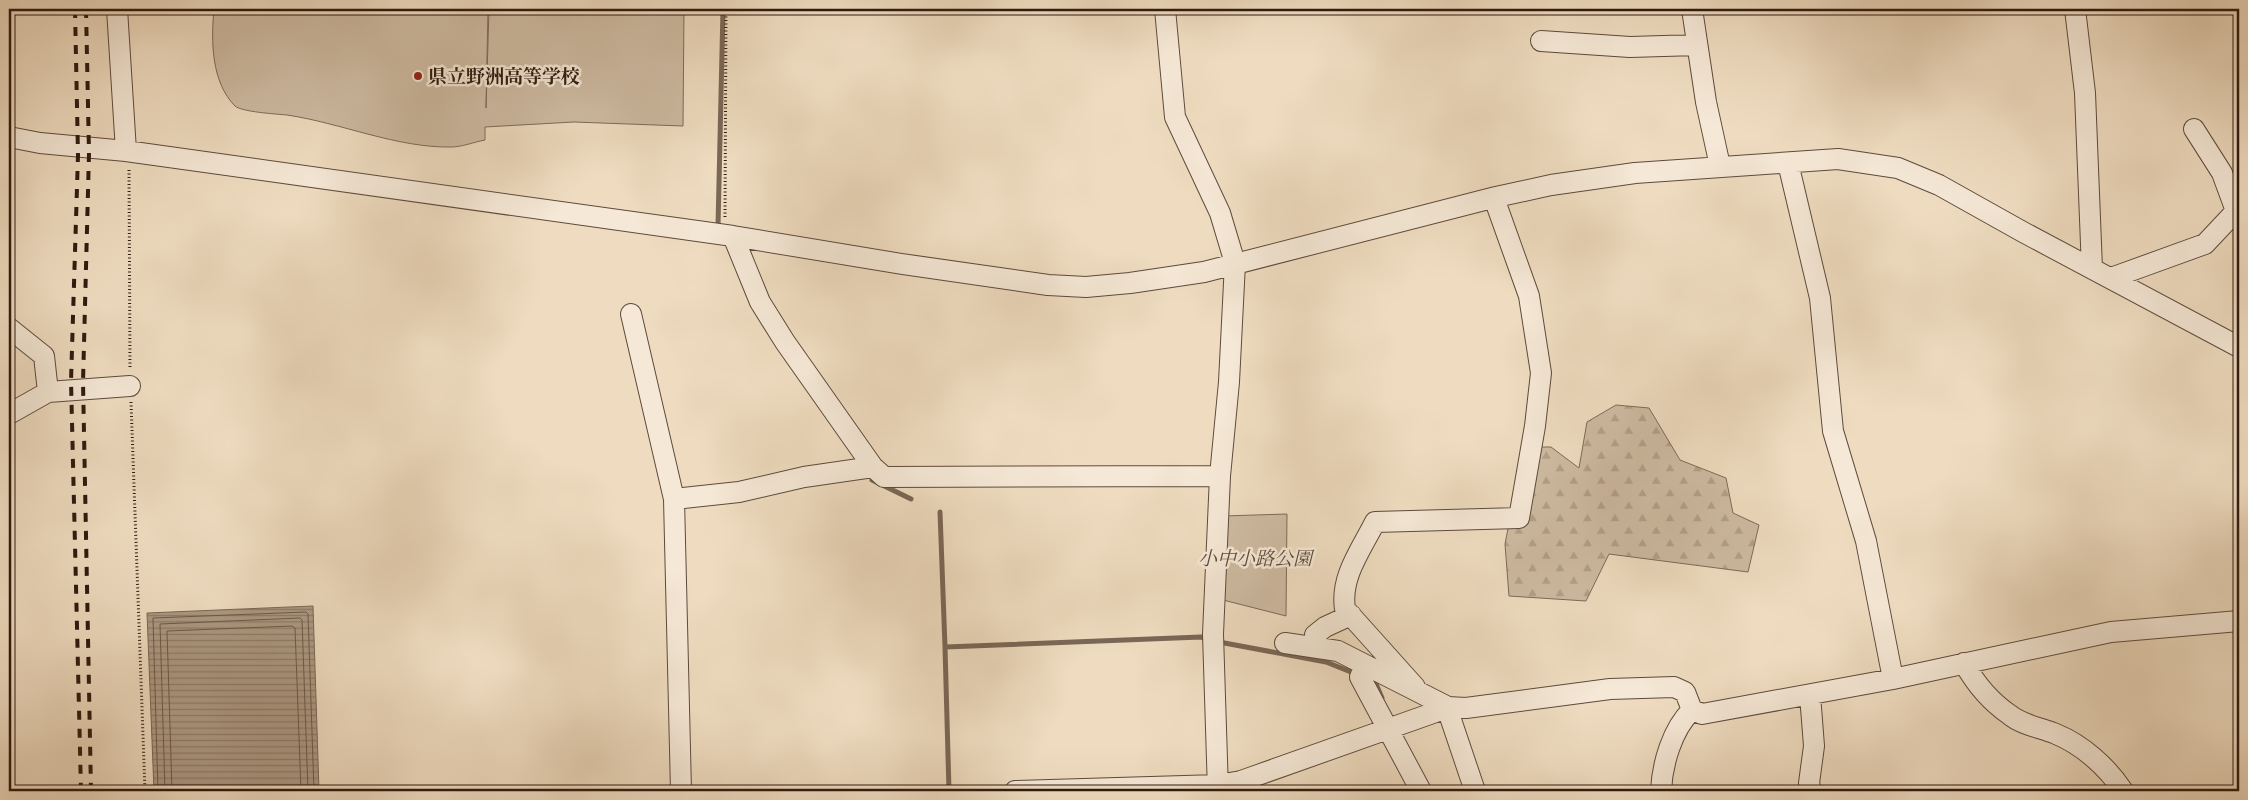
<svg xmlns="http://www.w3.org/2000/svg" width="2248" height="800" font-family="Vollkorn,'Noto Serif JP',serif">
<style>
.forest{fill:url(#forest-firs);stroke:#7e6a59}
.park{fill:#cebba2;stroke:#7e6a59}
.water{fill:url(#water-rules);stroke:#7a6756}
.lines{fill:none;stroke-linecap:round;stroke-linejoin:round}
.shore{stroke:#6e5a4a;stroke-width:1}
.stream{stroke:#7a6756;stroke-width:5}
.minor-casing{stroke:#5e4a3c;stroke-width:22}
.path{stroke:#2e1a10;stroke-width:3;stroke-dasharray:1 2.5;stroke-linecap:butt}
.minor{stroke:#f5e8d6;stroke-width:20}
.rail{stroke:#2e1a10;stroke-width:4;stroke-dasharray:9 9;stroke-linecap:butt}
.poi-dot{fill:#8f2418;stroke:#f5e8d6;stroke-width:2}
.labels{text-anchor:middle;stroke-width:5;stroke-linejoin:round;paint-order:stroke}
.poi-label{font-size:19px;font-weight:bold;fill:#2e1a10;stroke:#f5e8d6;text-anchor:start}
.park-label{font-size:19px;font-style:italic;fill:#5e4a3c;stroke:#f5e8d6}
</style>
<defs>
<pattern id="forest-firs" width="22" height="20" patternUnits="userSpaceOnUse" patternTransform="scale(1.25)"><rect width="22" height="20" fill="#cebba2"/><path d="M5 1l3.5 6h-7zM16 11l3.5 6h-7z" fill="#b1a08a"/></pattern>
<pattern id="water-rules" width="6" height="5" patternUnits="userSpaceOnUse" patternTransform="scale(1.25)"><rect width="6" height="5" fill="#ad9a84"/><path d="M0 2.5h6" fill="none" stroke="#8d7d6b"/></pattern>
</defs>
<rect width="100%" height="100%" fill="#efdcc0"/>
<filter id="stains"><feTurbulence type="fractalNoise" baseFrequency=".004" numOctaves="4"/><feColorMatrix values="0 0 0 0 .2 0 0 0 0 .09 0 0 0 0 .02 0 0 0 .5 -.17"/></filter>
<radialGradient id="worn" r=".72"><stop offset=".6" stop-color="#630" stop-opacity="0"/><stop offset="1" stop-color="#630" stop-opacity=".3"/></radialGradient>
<path class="forest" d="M1616,405l33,3 31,52 46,18 7,35 26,12 -11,47 -139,-18 -23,47 -77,-5 -4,-52 19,-97h27l28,21 8,-46z"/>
<path class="park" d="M214,9h274l-2,99 3,-99h195l-1,117 -109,-4 -89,5v13c-11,2 -23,7 -34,7 -54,1 -110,-24 -164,-32 -11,-1 -45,-3 -52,-9 -24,-24 -24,-66 -21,-97z
M1287,514l-1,102 -63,-16v-84z"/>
<path class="water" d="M313,606l6,185h-165l-7,-178z"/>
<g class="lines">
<path class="shore" d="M158,791l-5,-173 153,-6 2,2 6,177
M165,791l-5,-167 140,-6 2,2 6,171
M172,791l-5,-160 125,-5 3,2 6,163"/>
<path class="stream" d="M718,226l5,-217
M872,480l39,19
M940,512l5,135 256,-10 7,2
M1219,642l107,20 30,12
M945,647l4,144
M1370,681l6,3 6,14"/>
<defs>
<path id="minor" d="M117,9l9,142
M1165,9l10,108 45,96 15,50 -6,119 -9,94 -7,158 5,157
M1692,9l14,93 14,64
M2075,9l10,84 7,176
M1541,41l89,6 67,-2
M9,137l31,6 86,8 607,85 169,28 146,21 38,2 44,-4 74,-11 292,-75 55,-12 84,-12 203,-14 60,9 41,17 84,47 216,115
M1788,163l32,135 13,133 33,110 27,138
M733,236l27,66 25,40 88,125 11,10 336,-1
M2111,278l94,-34 31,-33 -14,-38 -28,-44
M631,314l43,185
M9,328l35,28 4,36 82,-6
M9,414l39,-22
M1285,643l53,8 110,56 18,1 144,-19 64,-2 11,5 7,18 10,4 191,-35 218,-47 128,-11
M1315,647v-12l10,-8 26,-12
M1964,663c11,20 27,39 46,52 12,10 32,13 46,19 27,11 52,34 67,57
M1365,665l-5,12 61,114
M1415,687l-70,-78c-5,-32 16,-59 30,-87l144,-4 16,-92 6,-53 -12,-77 -35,-98
M1810,695l4,51 -5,37 2,8
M681,791l-7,-292 65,-7 65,-15 69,-10
M1015,791l203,-6 23,-4 206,-73 28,83
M1661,791c1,-26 11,-62 31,-81"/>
</defs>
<use href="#minor" class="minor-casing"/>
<path class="path" d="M129,170l1,198
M725,217l1,-208
M131,402l14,389"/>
<use href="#minor" class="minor"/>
<path class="rail" d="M75,9l3,146 -7,226 10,410
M86,9l3,144 -6,229 8,409"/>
</g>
<circle class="poi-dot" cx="418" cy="76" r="5"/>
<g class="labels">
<g class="poi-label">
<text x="428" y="83">県立野洲高等学校</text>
</g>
<g class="park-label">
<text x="1255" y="565">小中小路公園</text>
</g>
</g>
<rect width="2248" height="800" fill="none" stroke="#efdcc0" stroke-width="30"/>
<rect x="10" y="10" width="2228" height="780" fill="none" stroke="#2e1a10" stroke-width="2.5"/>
<rect x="15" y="15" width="2218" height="770" fill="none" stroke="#2e1a10"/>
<rect width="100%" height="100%" filter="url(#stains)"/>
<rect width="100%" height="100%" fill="url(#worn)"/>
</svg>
